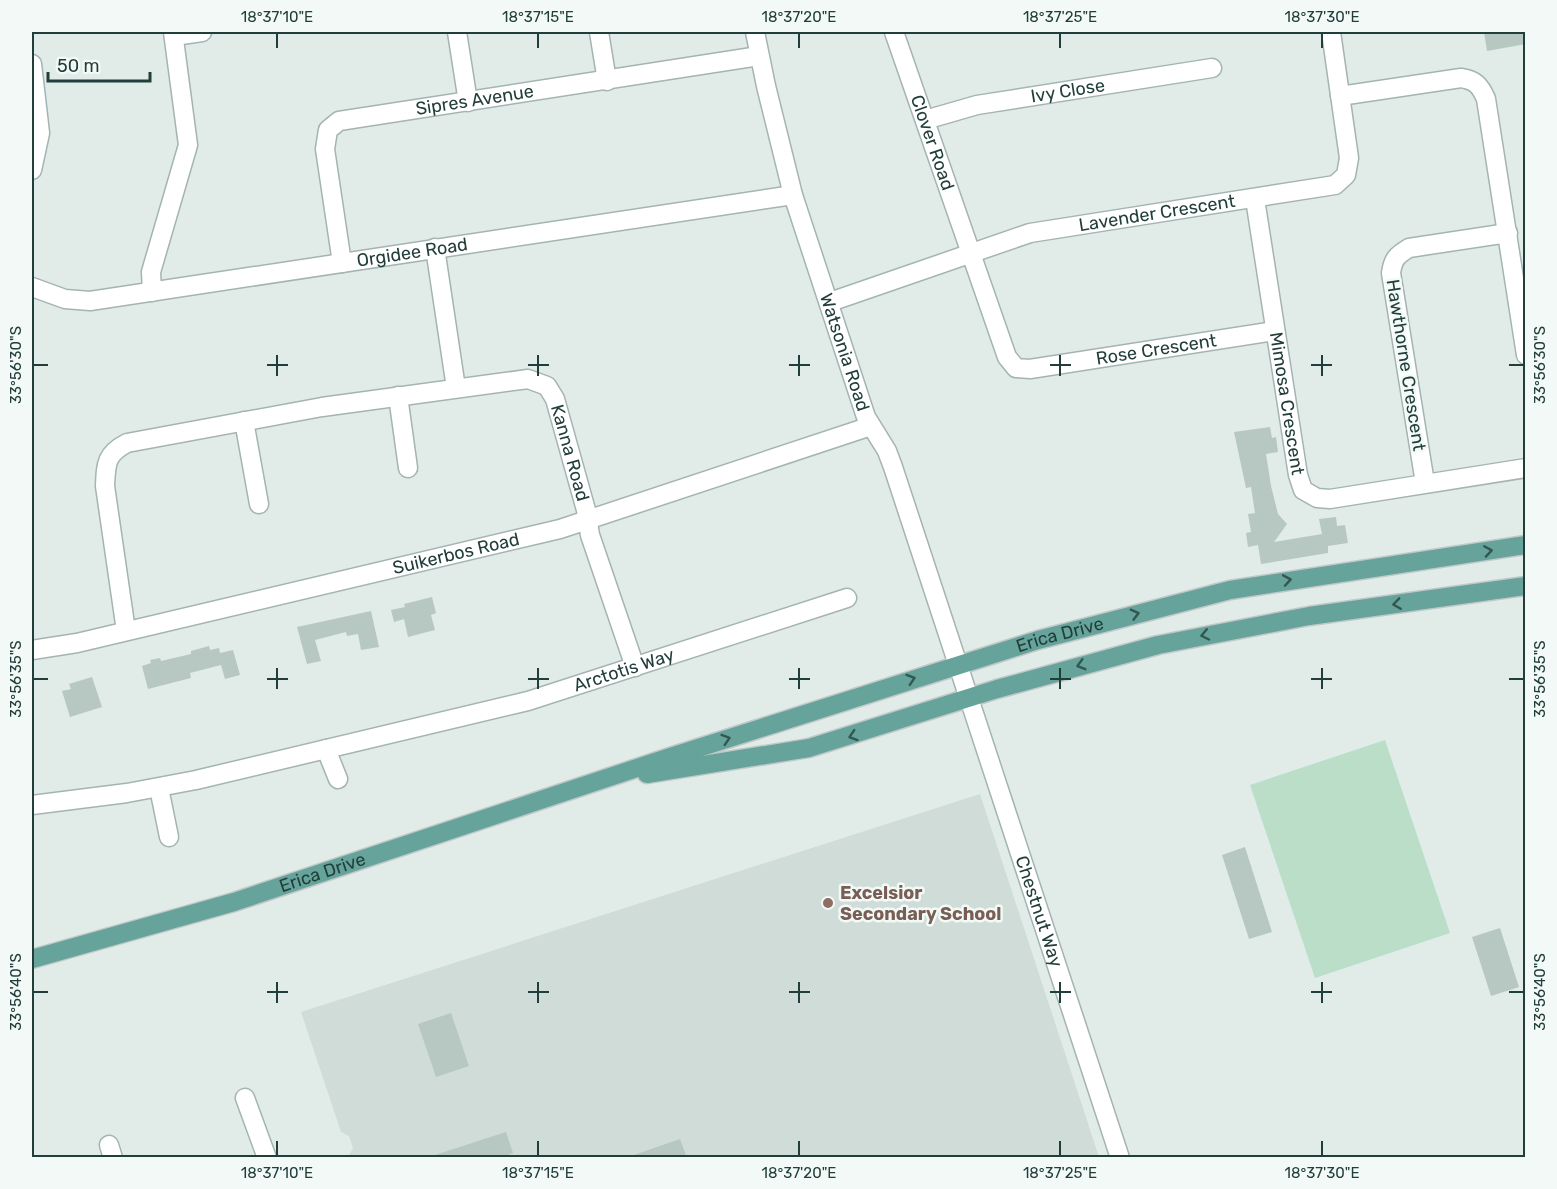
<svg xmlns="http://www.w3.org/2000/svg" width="1557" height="1189" font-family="Rubik,sans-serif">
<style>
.built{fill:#d0dcd8}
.green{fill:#badec8}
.building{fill:#b7c7c2}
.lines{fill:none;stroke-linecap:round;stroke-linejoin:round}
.minor-casing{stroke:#a4b4b1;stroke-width:21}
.major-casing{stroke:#c1c9c8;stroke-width:21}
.minor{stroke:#fff;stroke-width:18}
.major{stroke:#65a39b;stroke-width:18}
.oneway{stroke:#325752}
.ticks{fill:none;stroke:#213e3a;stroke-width:2}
.education-dot{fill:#8d6e63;stroke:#f2f9f6;stroke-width:2}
.labels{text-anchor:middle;stroke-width:5;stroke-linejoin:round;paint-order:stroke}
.street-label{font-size:18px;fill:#213e3a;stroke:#f2f9f6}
.education-label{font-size:18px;font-weight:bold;fill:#785e54;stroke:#f2f9f6;text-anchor:start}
.neatline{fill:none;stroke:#213e3a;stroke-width:2}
.ticks-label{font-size:15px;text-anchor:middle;fill:#213e3a}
</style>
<rect width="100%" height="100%" fill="#e1ece9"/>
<path class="built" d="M980,794l119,363h-751l5,-9 -4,-12 -8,-4 -40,-120z"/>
<path class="green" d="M1385,740l65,193 -135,45 -65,-193z"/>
<path class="building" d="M1484,32h42v12l-39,7z
M1270,427l2,11 4,-1 2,15 -12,2 5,32 7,28 9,10 -13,18 48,-8 -3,-15 17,-2 1,9 8,-1 3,18 -20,3v7l-67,11 -3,-19 -10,2 -2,-14 5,-1 -3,-18 7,-1 -4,-26 -5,1 -12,-56z
M432,597l4,16 -5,2 4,15 -27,7 -4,-18 -10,3 -3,-12 14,-3 -1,-3z
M371,611l8,36 -18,3 -3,-16 -11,2 -1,-4 -31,8 6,21 -14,3 -10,-37z
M209,646l1,4 9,-2 1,5 13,-3 7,25 -15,4 -4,-14 -31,8 1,5 -43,11 -6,-23 9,-3 -1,-3 10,-2 1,3 30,-7v-3z
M92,677l10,30 -32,10 -8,-26 9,-2 -2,-5z
M1245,847l27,85 -23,7 -27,-84z
M1500,928l19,59 -28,9 -19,-59z
M451,1013l18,53 -33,11 -18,-53z
M506,1132l7,21 -13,5h-65v-3z
M680,1139l7,19h-56v-2z"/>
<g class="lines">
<defs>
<g id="minor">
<path d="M457,32l11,70"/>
<path d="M599,32l8,49"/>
<path id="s1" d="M755,32l11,54 27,109 73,222 21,34 6,16 227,691"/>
<path id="s2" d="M894,32l113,325 9,11 14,1 245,-38"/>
<path d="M174,36l28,-4"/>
<path d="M32,64l8,69 -8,37"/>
<path d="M1340,96l121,-18c14,2 19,7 25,21l40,256"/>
<path id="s3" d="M925,120l52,-15 235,-37"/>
<path id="s4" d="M1255,199l43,276 5,15 14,8 13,1 196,-31"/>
<path d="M435,248l21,140"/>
<path id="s5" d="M342,263l-17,-114 3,-19 11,-9 420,-65"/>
<path id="s6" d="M32,287l33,12 25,2 703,-106"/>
<path d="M152,292l-1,-20 37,-127 -15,-113"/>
<path id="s7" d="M830,302l200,-69 305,-48 11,-10 3,-17 -18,-126"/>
<path d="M398,396l10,72"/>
<path d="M244,421l15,83"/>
<path d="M1425,483l-34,-210c2,-14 6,-18 18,-25l99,-15"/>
<path id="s8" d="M126,631l-21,-145c1,-23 1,-32 22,-43l195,-36 206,-28 19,7 8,13 31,111 4,25 45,132"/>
<path id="s9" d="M32,650l45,-7 483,-114 311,-103"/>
<path d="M326,749l12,30"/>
<path d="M159,788l10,49"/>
<path id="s10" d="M32,805l95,-12 69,-13 332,-79 319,-103"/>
<path d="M245,1098l22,60"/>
<path d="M109,1145l4,13"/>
</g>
<g id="major">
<path d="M647,774l162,-26 188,-59 161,-44 151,-29 217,-30"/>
<path id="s11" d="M32,959l202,-57 436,-145 368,-117 192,-50 296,-45"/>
</g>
</defs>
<use href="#minor" class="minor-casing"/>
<use href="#major" class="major-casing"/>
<use href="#minor" class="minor"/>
<use href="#major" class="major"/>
</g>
<defs><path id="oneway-chevron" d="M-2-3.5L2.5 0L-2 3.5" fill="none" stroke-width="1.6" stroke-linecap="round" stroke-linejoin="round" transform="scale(1.5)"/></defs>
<g class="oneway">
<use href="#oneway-chevron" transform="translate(1488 551) rotate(-9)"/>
<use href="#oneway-chevron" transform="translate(1287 580) rotate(-10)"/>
<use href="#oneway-chevron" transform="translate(1397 604) rotate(172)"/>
<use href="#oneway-chevron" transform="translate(1135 614) rotate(-15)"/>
<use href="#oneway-chevron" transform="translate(1205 635) rotate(168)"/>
<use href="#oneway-chevron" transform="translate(1081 665) rotate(164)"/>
<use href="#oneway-chevron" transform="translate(911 679) rotate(-18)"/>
<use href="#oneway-chevron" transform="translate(853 736) rotate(162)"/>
<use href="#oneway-chevron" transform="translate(726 739) rotate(-18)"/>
</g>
<path class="ticks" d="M277,33v15M538,33v15M799,33v15M1060,33v15M1322,33v15M277,355v21M538,355v21M799,355v21M1060,355v21M1322,355v21M33,365h15M267,365h21M528,365h21M789,365h21M1050,365h21M1311,365h21M1509,365h15M277,668v21M538,668v21M799,668v21M1060,668v21M1322,668v21M33,679h15M267,679h21M528,679h21M789,679h21M1050,679h21M1311,679h21M1509,679h15M277,982v21M538,982v21M799,982v21M1060,982v21M1322,982v21M33,992h15M267,992h21M528,992h21M789,992h21M1050,992h21M1311,992h21M1509,992h15M277,1141v15M538,1141v15M799,1141v15M1060,1141v15M1322,1141v15"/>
<circle class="education-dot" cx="828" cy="903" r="6"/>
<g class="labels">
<g class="street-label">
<text dy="6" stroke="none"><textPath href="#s3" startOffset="146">Ivy Close</textPath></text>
<text dy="6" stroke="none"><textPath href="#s5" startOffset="286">Sipres Avenue</textPath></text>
<text dy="6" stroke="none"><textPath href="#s2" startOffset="117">Clover Road</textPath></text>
<text dy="6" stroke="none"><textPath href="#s7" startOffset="340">Lavender Crescent</textPath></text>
<text dy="6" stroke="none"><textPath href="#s6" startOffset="386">Orgidee Road</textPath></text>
<text dy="6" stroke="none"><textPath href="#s2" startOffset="500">Rose Crescent</textPath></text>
<text dy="6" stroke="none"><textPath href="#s1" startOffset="333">Watsonia Road</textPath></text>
<text transform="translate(1406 365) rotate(81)" y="6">Hawthorne Crescent</text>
<text dy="6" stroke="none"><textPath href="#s4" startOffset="207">Mimosa Crescent</textPath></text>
<text dy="6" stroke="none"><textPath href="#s8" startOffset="696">Kanna Road</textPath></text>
<text dy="6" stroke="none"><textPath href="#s9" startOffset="435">Suikerbos Road</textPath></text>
<text dy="6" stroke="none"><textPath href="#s11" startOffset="1078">Erica Drive</textPath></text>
<text dy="6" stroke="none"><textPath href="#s10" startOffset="608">Arctotis Way</textPath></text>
<text dy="6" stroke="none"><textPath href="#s11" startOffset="303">Erica Drive</textPath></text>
<text dy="6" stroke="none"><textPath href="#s1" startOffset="926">Chestnut Way</textPath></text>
</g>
<g class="education-label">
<text x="840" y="899">Excelsior<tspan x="840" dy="21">Secondary School</tspan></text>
</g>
</g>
<rect width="1557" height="1189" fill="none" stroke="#f2f9f6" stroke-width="66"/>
<path d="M48 72v9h102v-9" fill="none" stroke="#213e3a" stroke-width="3"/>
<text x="57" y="72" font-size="18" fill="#213e3a" stroke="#f2f9f6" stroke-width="4.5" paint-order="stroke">50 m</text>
<rect x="33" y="33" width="1491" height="1123" class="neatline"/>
<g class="ticks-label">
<text x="277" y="22">18°37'10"E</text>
<text x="538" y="22">18°37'15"E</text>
<text x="799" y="22">18°37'20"E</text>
<text x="1060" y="22">18°37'25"E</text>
<text x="1322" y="22">18°37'30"E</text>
<text transform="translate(16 365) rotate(-90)" y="5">33°56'30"S</text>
<text transform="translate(1540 365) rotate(-90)" y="5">33°56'30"S</text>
<text transform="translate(16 679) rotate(-90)" y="5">33°56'35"S</text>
<text transform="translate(1540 679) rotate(-90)" y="5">33°56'35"S</text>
<text transform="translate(16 992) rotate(-90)" y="5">33°56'40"S</text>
<text transform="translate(1540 992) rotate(-90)" y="5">33°56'40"S</text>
<text x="277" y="1178">18°37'10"E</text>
<text x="538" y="1178">18°37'15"E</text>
<text x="799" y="1178">18°37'20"E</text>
<text x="1060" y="1178">18°37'25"E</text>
<text x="1322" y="1178">18°37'30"E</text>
</g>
</svg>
